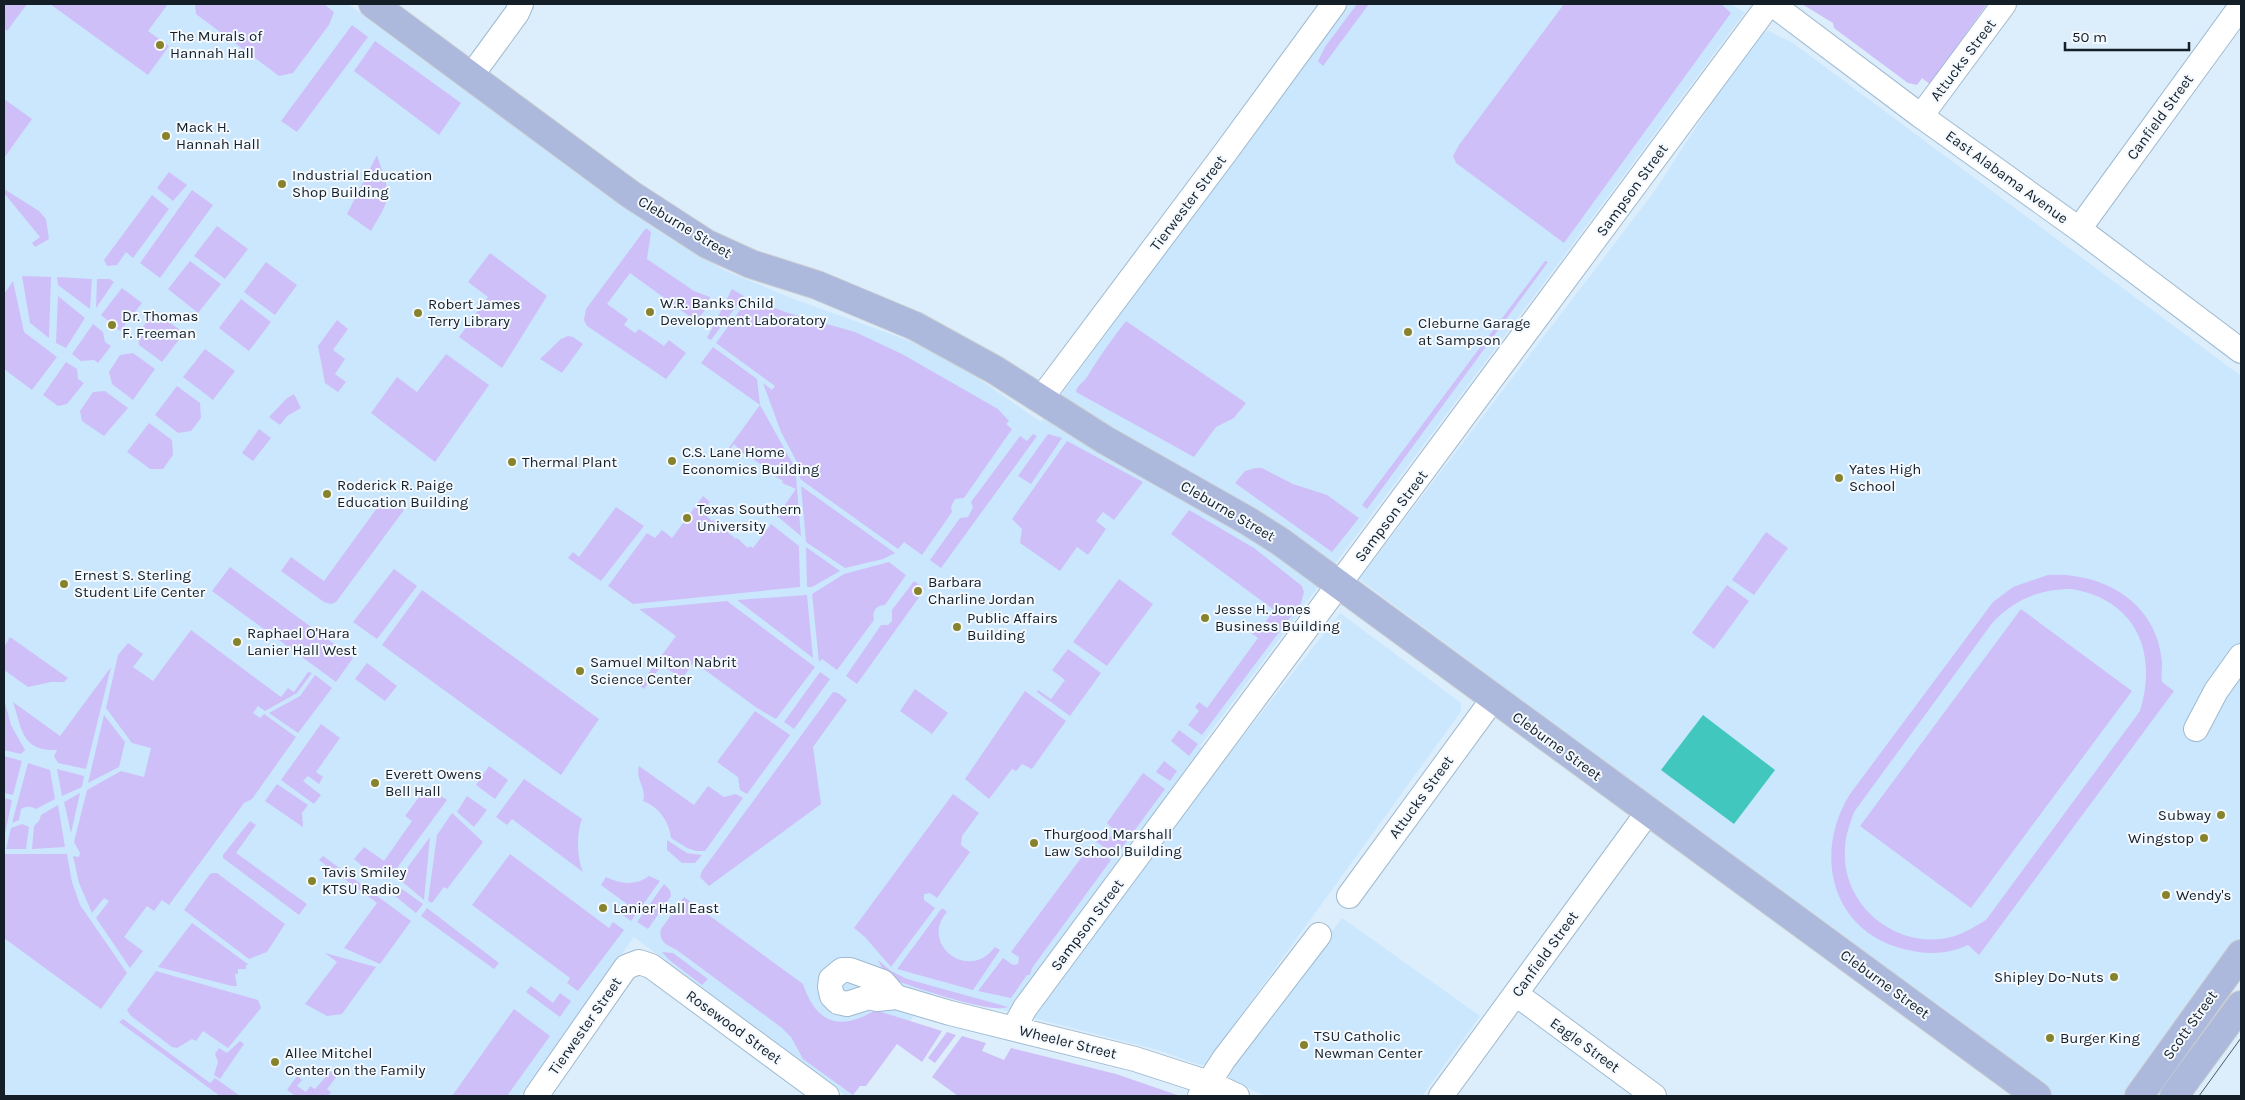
<svg xmlns="http://www.w3.org/2000/svg" width="2245" height="1100" font-family="Karla,sans-serif">
<style>
.built{fill:#cbe7fe}
.green{fill:#cebff9;fill-rule:evenodd}
.water{fill:#42c7be}
.lines{fill:none;stroke-linecap:round;stroke-linejoin:round}
.minor-casing{stroke:#9fbad0;stroke-width:26}
.major-casing{stroke:#cbcecf;stroke-width:30}
.minor{stroke:#fff;stroke-width:24}
.major{stroke:#acb8dc;stroke-width:28}
.tram{stroke:#4d5964;stroke-width:1}
.poi-dot{fill:#86832c;stroke:#f3f9fe;stroke-width:2}
.labels{text-anchor:middle;stroke-width:4;stroke-linejoin:round;paint-order:stroke}
.poi-label{font-size:15px;fill:#141e27;stroke:#f3f9fe;text-anchor:start}
.street-label{font-size:15px;fill:#141e27;stroke:#f3f9fe}
</style>
<rect width="100%" height="100%" fill="#dcedfb"/>
<path class="built" d="M4,4h344l303,222 41,26 34,19 65,27 119,43 53,27 78,54 308,-418h380l16,8 -545,734 22,17 118,-150 121,90v8l-12,17 -244,337 -8,-1 -39,-14 -226,-58 -72,94 -8,10h-6l-212,-159 -115,159h-515z
M1767,30l26,13 448,333v564l-114,156h-75l-693,-517 295,-387 96,-148z
M1342,918l138,98 -58,80h-156l-32,-14 -5,-5 1,-8z"/>
<path class="green" d="M4,4h23l-20,27 -3,-3z
M50,4h118l-20,27 21,15 -21,29z
M195,4h129l10,8 -5,13 -36,48 -14,3 -83,-62z
M1357,4h12l-46,62 -5,-5 7,-14z
M1564,4h157l10,9 -167,230 -108,-80 -3,-7 6,-11z
M1802,4h185l-57,80 -8,-6 -5,7 -9,-2 -74,-55 -1,-5z
M352,25l16,12 -71,95 -16,-11z
M375,41l86,62 -22,32 -85,-64z
M4,99l28,20 -28,39z
M377,155c13,41 17,38 -6,76l-24,-17z
M169,172l18,13 -14,16 -16,-13z
M4,189l35,22 7,8 3,20 -14,8 -3,-4 8,-6 -36,-44z
M192,190l21,15 -53,73 -20,-15z
M152,195l17,14 -36,49 -7,-6 -9,13 -10,1 -3,-6z
M217,226l31,23 -23,30 -31,-23z
M646,228l5,4 -4,27 47,32 16,6c0,9 -8,17 -14,24l-66,-48 -23,31 21,15 -4,6 11,8 4,-4 25,17 5,-6 17,13 -20,26 -79,-53 -3,-6 2,-11z
M490,253l57,43 -45,72 -43,-31 29,-40 -20,-15z
M190,261l31,23 -23,29 -30,-24z
M1545,261l3,1 -181,247 -5,-4z
M266,262l31,23 -22,30 -31,-23z
M22,276l29,1 -2,61 -19,-15z
M57,277l35,2 -2,30 -32,-24z
M97,279h13l4,3 -18,26z
M13,281l11,51 33,25 -25,33 -28,-21v-75z
M122,288l20,15 -22,28 -19,-16z
M732,289l12,7 -33,44 -4,-2z
M58,296l27,22 -19,30 -10,-5z
M749,298l39,15 67,19 47,22 96,55 11,12 -3,3 6,5 -48,69 -9,1 -4,8 1,5 -30,43 -18,-13 -6,7 -98,-70 -2,-15 -17,-32 -18,-49 9,7 3,-4 -59,-43z
M241,299l30,23 -22,29 -30,-23z
M154,311l30,22 -22,29 -23,-17 -1,-11z
M337,320l11,9 -15,21 12,9 -10,15 11,8 -8,10 -13,-9 -7,-37z
M1126,321l120,82 -12,15 -18,9 -22,30 -118,-65c1,-7 7,-9 11,-15 12,-20 25,-38 39,-56z
M93,324l10,8 2,10 6,4 -13,17 -4,-3 -13,1 -9,-7z
M568,336l5,1 10,7 -21,29 -22,-14 21,-20z
M713,347l44,32 3,26 33,59 3,12 5,60 -24,-20 19,-27 -14,-6 1,-2 -15,-9 1,-2 -23,-16 -1,1 -11,-11 -4,6 -2,-1 32,-44 -59,-42z
M205,349l30,22 -22,29 -30,-23z
M133,353l22,16 -22,31 -21,-16 -3,-12 11,-17z
M446,354l43,31 -54,77 -64,-49 26,-36 20,15z
M66,362l11,7 1,10 6,4 -17,21 -9,2 -15,-11z
M177,386l23,17 1,15 -10,13 -13,2 -23,-18z
M105,391l23,17 -24,28 -22,-15 -2,-10 13,-19z
M294,394l7,14 -14,8 -7,9 -11,-8 17,-18z
M149,423l23,17 1,15 -10,14h-13l-23,-17z
M259,429l12,9 -18,23 -11,-8z
M1033,434l4,2 -96,132 -11,-8 30,-42 8,-1 5,-10 -2,-5 49,-66 7,5z
M1048,434l14,4 -31,46 -13,-8z
M1067,441l76,41 -29,38 -11,-8 -7,9 10,8 -18,26 -11,-8 -17,24 -40,-28 2,-14 -10,-10z
M1256,468h6l31,16 34,11 32,23 -27,34 -97,-69 10,-12z
M801,486l94,67 -12,6 -38,9 -39,-26z
M703,496l7,6 -8,10 10,9 1,-1 23,19 1,-1 11,10 2,-2 3,2 18,-24 28,22 1,41 -167,17 -25,-18 39,-53 8,5 7,-8 10,8z
M385,497l19,13 -68,92 -5,2 -7,-2 -43,-31 10,-14 33,24z
M616,507l28,19 -43,55 -33,-23 5,-6 6,5z
M1189,510l65,38 48,38 2,6 -3,11 -99,132 -14,-10 11,-14 -4,-4 4,-5 8,6 51,-70 -7,-5 4,-6 5,3 14,-20 -103,-76z
M1766,532l22,16 -34,47 -22,-15z
M806,547l34,24 -28,16h-5z
M889,562l17,13 -21,30c-9,0 -13,6 -11,15l-37,50 -15,-11 -3,3 -7,-68 32,-20z
M230,567l123,91 -17,24 -124,-91z
M394,569l23,17 -40,53 -24,-17z
M2048,575c55,-3 109,27 114,87 0,7 -1,13 0,20l12,9 -195,264 -11,-10c-19,9 -40,10 -60,5 -76,-16 -96,-95 -58,-156l143,-192 20,-15zM2072,589c64,11 86,63 68,122l-154,209c-10,6 -20,12 -31,16 -55,17 -114,-29 -110,-87 0,-13 5,-25 9,-37l139,-190c22,-23 47,-33 79,-33z
M1119,579l34,25 -46,62 -34,-24z
M914,581l11,8 -68,95 -11,-8 35,-51h7l4,-4v-11z
M1727,585l22,16 -35,48 -22,-16z
M422,590l177,129 -38,56 -179,-130z
M807,595l6,63 -76,-58z
M727,601l88,66 -39,52 -19,-11 -63,-46 -12,17 -20,-14 -18,24 -12,-9 2,-4 8,6 34,-46 -37,-27z
M2021,609l111,82 -161,217 -111,-82z
M191,630l90,67 7,-9 6,4 14,-20 4,1 -15,20 -32,18 -7,-5 -5,7 7,5 4,-4 32,23 -44,62 -8,4 -75,102 -7,-5 -8,11 -7,-5 -23,31 19,14 -13,17 -34,-50 13,-17 -5,-3 -12,15 -13,-30 -6,-27 6,1 1,-4 -6,-11 13,-52 34,-19 23,6 7,-29 -19,-5 -26,-35 12,-53 10,-12 15,11 -10,13 20,14z
M10,637l58,41 -4,4h-13l-23,5 -24,-17v-23z
M1068,649l33,24 -31,43 -33,-24 1,-2 13,9 14,-19 -13,-10z
M367,663l30,23 -12,15 -30,-22z
M111,667l-25,102 -28,-6 -4,-7 3,-6c-36,2 -35,-22 -44,-48l47,34z
M820,672l10,7 -36,50 -10,-7z
M315,675l17,13 -34,45 -29,-20 31,-17z
M915,689l33,24 -16,21 -32,-23z
M1025,691l41,30 -34,48 -10,-5 -6,7 -4,-2 -23,30 -24,-20z
M833,692l5,1 9,7 -34,47 8,57 -112,82 -9,-9 2,-6z
M4,699l7,26 14,25 -4,4 -17,-4z
M755,711l35,24 -43,59 -7,-4 -2,-13 -21,-15z
M104,715l21,27 -6,25 -31,16z
M321,724l19,14 -24,34 7,5 -4,7 -11,-8 -5,5 18,14 -7,9 -33,-24z
M1179,730l19,14 -9,12 -18,-15z
M4,756l18,5 -9,34 -9,-2z
M1164,761l13,10 -7,10 -14,-9z
M28,763l22,7 5,29 -19,10c-6,-3 -9,-3 -15,0l-2,11 -7,3z
M489,766l19,14 -13,19 -19,-14z
M639,766l55,39 14,-19 16,11 12,-3 7,4 -38,53h-9l-9,-3 -16,-10c-2,-17 -12,-31 -28,-37 4,-13 -8,-21 -4,-35z
M57,769l27,7 -2,11 -20,9z
M1143,773l22,16 -49,67 -22,-16 7,-9 7,6 5,-1v-7l-6,-6z
M524,779l58,40c-6,15 -5,39 1,53l-71,-53 -5,6 -11,-8z
M277,784l31,21 -6,8 1,14 -38,-26z
M427,786l20,14 -58,79c-12,3 -26,-13 -35,-20l10,-12 20,14 28,-40 -7,-5z
M80,793l-9,40 -7,-31z
M953,794l26,19 -17,23 -1,9 9,7 -33,46 -7,-5 -6,1v6l11,8 -44,59 -26,-30 -11,-9z
M467,796l20,14 -13,17 -17,-15z
M4,798l8,2 -8,39z
M58,805l7,42 -33,2 2,-23 5,-5 2,-6z
M452,813l31,29 -36,47 -3,-2 -12,16 -4,-2 9,-66z
M250,821l6,4 -20,28 71,51 -8,11 -76,-57v-3z
M22,824l7,3 -3,22h-20l5,-21z
M430,837l-6,63 -25,-21z
M667,840l20,13 15,2 -7,8h-13l-15,-13z
M1090,846l21,14 -79,108 -2,7h-3l-16,23 -33,-7 25,-33 10,7 5,-1 1,-7 -8,-5z
M4,854h63l5,28 8,23 47,68 -26,36 -97,-71z
M510,854l99,74 4,-6 11,8 -46,61 -11,-8 3,-5 -98,-73z
M323,856l88,65 -31,43 -36,-16 33,-45 -58,-43z
M213,873h4l68,51 -18,28 -18,7 -65,-49 26,-36z
M649,876l11,5 -29,40 -11,-8 7,-9 -26,-19 5,-8c14,7 30,9 43,-1z
M395,884l28,20 -7,9 -21,-17z
M664,884l6,6 1,6 -23,33 -11,-7z
M684,897l119,87c13,39 37,48 72,26l67,21 -20,31 -25,-18 -31,42h-6l-7,9 -50,-36 -12,-22 -9,-9 -105,-78c-9,-5 -19,-8 -16,-21z
M427,908l72,55 -5,6 -73,-53z
M942,908l5,4c-28,31 21,71 48,35l5,3 -27,40 -76,-21z
M192,923l57,42h-3v4h-8v5h-3l2,12h-5l-74,-19z
M662,952l11,1 35,26 -6,6 -34,-26z
M325,953l51,14 -34,47 -15,2 -22,-12 32,-42z
M878,960l13,11 16,8 101,28c-20,7 -93,-20 -117,-28l-7,-7z
M156,971l102,29 3,8 -33,40 -25,-17 -7,10 -4,-2 -15,9 -5,-1 -41,-31 -4,-6z
M531,986l22,17 7,-10 11,8 -11,16 -34,-25z
M514,1009l36,27 -43,60h-55z
M123,1019l87,64 5,-5 25,18h-20l-101,-74z
M947,1032l9,3 -21,28 -7,-5z
M962,1036l24,7 -4,8 22,9 7,-12 105,26 64,22h-222l-26,-19z
M240,1041l4,3 -24,35 -6,-4 4,-13 -3,-8 4,-6 8,5z
M331,1071l6,5 -10,13 4,3 -3,4h-33l-8,-6 10,-14 5,4 -5,6 9,6 4,-6 5,3z"/>
<path class="water" d="M1703,715l72,55 -41,54 -73,-54z"/>
<g class="lines">
<defs>
<path id="minor" d="M1772,4l149,112 158,113 162,122
M471,76l46,-63 4,-9
M1921,116l83,-112
M2079,229l162,-223
M1040,400l185,-247 109,-149
M2196,729l20,-38 25,-35
M1349,896l144,-197
M1516,994l138,102
M896,997l-13,-15 -33,-12h-8l-11,9 -1,8 2,9 6,6 9,2 22,-7 8,2 19,-2 54,16 185,46 74,24 28,13
M1014,1028l11,-20 744,-1004
M536,1096l90,-129 13,-5 12,4 176,130
M1200,1096l24,-37 95,-124
M1441,1096l207,-284"/>
<path id="major" d="M373,4l257,190 77,50 44,20 66,21 98,41 80,44 110,70 143,81 33,21 756,554
M2139,1096l102,-142
M2174,1096l67,-91"/>
</defs>
<use href="#minor" class="minor-casing"/>
<use href="#major" class="major-casing"/>
<use href="#minor" class="minor"/>
<use href="#major" class="major"/>
<path class="tram" d="M2199,1096l42,-58"/>
</g>
<g class="poi-dot">
<circle cx="160" cy="45" r="5"/>
<circle cx="166" cy="136" r="5"/>
<circle cx="282" cy="184" r="5"/>
<circle cx="650" cy="312" r="5"/>
<circle cx="418" cy="313" r="5"/>
<circle cx="112" cy="325" r="5"/>
<circle cx="1408" cy="332" r="5"/>
<circle cx="672" cy="461" r="5"/>
<circle cx="512" cy="462" r="5"/>
<circle cx="1839" cy="478" r="5"/>
<circle cx="327" cy="494" r="5"/>
<circle cx="687" cy="518" r="5"/>
<circle cx="64" cy="584" r="5"/>
<circle cx="918" cy="591" r="5"/>
<circle cx="1205" cy="618" r="5"/>
<circle cx="957" cy="627" r="5"/>
<circle cx="237" cy="642" r="5"/>
<circle cx="580" cy="671" r="5"/>
<circle cx="375" cy="783" r="5"/>
<circle cx="2221" cy="815" r="5"/>
<circle cx="2204" cy="838" r="5"/>
<circle cx="1034" cy="843" r="5"/>
<circle cx="312" cy="881" r="5"/>
<circle cx="2166" cy="895" r="5"/>
<circle cx="603" cy="908" r="5"/>
<circle cx="2114" cy="977" r="5"/>
<circle cx="2050" cy="1038" r="5"/>
<circle cx="1304" cy="1045" r="5"/>
<circle cx="275" cy="1062" r="5"/>
</g>
<g class="labels">
<g class="poi-label">
<text x="170" y="41">The Murals of<tspan x="170" dy="17">Hannah Hall</tspan></text>
<text x="176" y="132">Mack H.<tspan x="176" dy="17">Hannah Hall</tspan></text>
<text x="292" y="180">Industrial Education<tspan x="292" dy="17">Shop Building</tspan></text>
<text x="660" y="308">W.R. Banks Child<tspan x="660" dy="17">Development Laboratory</tspan></text>
<text x="428" y="309">Robert James<tspan x="428" dy="17">Terry Library</tspan></text>
<text x="122" y="321">Dr. Thomas<tspan x="122" dy="17">F. Freeman</tspan></text>
<text x="1418" y="328">Cleburne Garage<tspan x="1418" dy="17">at Sampson</tspan></text>
<text x="682" y="457">C.S. Lane Home<tspan x="682" dy="17">Economics Building</tspan></text>
<text x="522" y="467">Thermal Plant</text>
<text x="1849" y="474">Yates High<tspan x="1849" dy="17">School</tspan></text>
<text x="337" y="490">Roderick R. Paige<tspan x="337" dy="17">Education Building</tspan></text>
<text x="697" y="514">Texas Southern<tspan x="697" dy="17">University</tspan></text>
<text x="74" y="580">Ernest S. Sterling<tspan x="74" dy="17">Student Life Center</tspan></text>
<text x="928" y="587">Barbara<tspan x="928" dy="17">Charline Jordan</tspan></text>
<text x="1215" y="614">Jesse H. Jones<tspan x="1215" dy="17">Business Building</tspan></text>
<text x="967" y="623">Public Affairs<tspan x="967" dy="17">Building</tspan></text>
<text x="247" y="638">Raphael O'Hara<tspan x="247" dy="17">Lanier Hall West</tspan></text>
<text x="590" y="667">Samuel Milton Nabrit<tspan x="590" dy="17">Science Center</tspan></text>
<text x="385" y="779">Everett Owens<tspan x="385" dy="17">Bell Hall</tspan></text>
<text x="2211" y="820" text-anchor="end">Subway</text>
<text x="1044" y="839">Thurgood Marshall<tspan x="1044" dy="17">Law School Building</tspan></text>
<text x="2194" y="843" text-anchor="end">Wingstop</text>
<text x="322" y="877">Tavis Smiley<tspan x="322" dy="17">KTSU Radio</tspan></text>
<text x="2176" y="900">Wendy's</text>
<text x="613" y="913">Lanier Hall East</text>
<text x="2104" y="982" text-anchor="end">Shipley Do-Nuts</text>
<text x="1314" y="1041">TSU Catholic<tspan x="1314" dy="17">Newman Center</tspan></text>
<text x="2060" y="1043">Burger King</text>
<text x="285" y="1058">Allee Mitchel<tspan x="285" dy="17">Center on the Family</tspan></text>
</g>
<g class="street-label">
<text transform="translate(1963 60) rotate(-53)" y="5">Attucks Street</text>
<text transform="translate(2160 117) rotate(-54)" y="5">Canfield Street</text>
<text transform="translate(2007 177) rotate(36)" y="5">East Alabama Avenue</text>
<text transform="translate(1632 190) rotate(-54)" y="5">Sampson Street</text>
<text transform="translate(1188 203) rotate(-53)" y="5">Tierwester Street</text>
<text transform="translate(685 227) rotate(31)" y="5">Cleburne Street</text>
<text transform="translate(1228 511) rotate(30)" y="5">Cleburne Street</text>
<text transform="translate(1391 516) rotate(-53)" y="5">Sampson Street</text>
<text transform="translate(1557 746) rotate(36)" y="5">Cleburne Street</text>
<text transform="translate(1421 797) rotate(-54)" y="5">Attucks Street</text>
<text transform="translate(1087 925) rotate(-53)" y="5">Sampson Street</text>
<text transform="translate(1545 954) rotate(-54)" y="5">Canfield Street</text>
<text transform="translate(1885 984) rotate(36)" y="5">Cleburne Street</text>
<text transform="translate(2190 1025) rotate(-54)" y="5">Scott Street</text>
<text transform="translate(585 1026) rotate(-55)" y="5">Tierwester Street</text>
<text transform="translate(734 1027) rotate(36)" y="5">Rosewood Street</text>
<text transform="translate(1068 1042) rotate(14)" y="5">Wheeler Street</text>
<text transform="translate(1585 1045) rotate(36)" y="5">Eagle Street</text>
</g>
</g>
<rect width="2245" height="1100" fill="none" stroke="#141e27" stroke-width="10"/>
<path d="M2065 42v8h124v-8" fill="none" stroke="#141e27" stroke-width="2.5"/>
<text x="2072" y="42" font-size="15" fill="#141e27" stroke="#f3f9fe" stroke-width="4" paint-order="stroke">50 m</text>
</svg>
